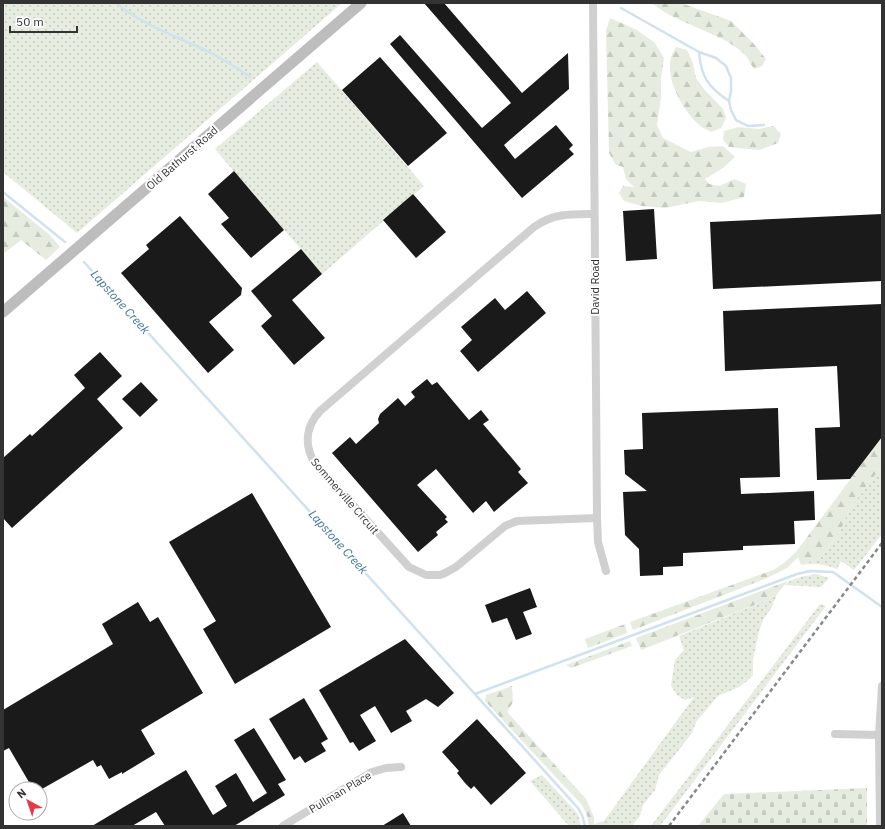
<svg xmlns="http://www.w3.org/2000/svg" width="885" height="829" font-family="'IBM Plex Sans',sans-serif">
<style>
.grass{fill:url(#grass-dots)}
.forest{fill:url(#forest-firs)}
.cemetery{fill:url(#cemetery-stones)}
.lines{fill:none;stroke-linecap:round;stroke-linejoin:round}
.stream{stroke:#cfe2ee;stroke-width:2.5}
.building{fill:#1a1a1a}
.minor{stroke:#d0d0d0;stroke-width:8}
.secondary{stroke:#bdbdbd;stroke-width:11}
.rail{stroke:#888;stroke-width:2.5;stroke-dasharray:4 3;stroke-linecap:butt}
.labels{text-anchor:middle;stroke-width:4;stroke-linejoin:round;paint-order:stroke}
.street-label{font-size:11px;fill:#333;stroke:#fff}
.water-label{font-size:12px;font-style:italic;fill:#3f7597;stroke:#fff}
</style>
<defs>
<pattern id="grass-dots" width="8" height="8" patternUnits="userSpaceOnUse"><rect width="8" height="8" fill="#e6ecdf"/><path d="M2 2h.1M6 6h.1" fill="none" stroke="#c6cbc0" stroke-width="1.8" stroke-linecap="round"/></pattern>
<pattern id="forest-firs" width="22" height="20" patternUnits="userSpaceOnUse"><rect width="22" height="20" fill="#e6ecdf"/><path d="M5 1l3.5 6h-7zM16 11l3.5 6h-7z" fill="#c6cbc0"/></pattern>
<pattern id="cemetery-stones" width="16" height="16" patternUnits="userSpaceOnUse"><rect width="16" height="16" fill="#e6ecdf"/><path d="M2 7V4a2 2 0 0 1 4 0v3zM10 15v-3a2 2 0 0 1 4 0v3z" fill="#c6cbc0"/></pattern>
</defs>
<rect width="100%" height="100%" fill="#fff"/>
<path class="grass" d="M3,3h339l-265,230 -74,-61z
M317,62l107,124 -102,88 -107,-125z
M882,466v68l-28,36 -13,-9 -4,8c-13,-5 -23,-6 -36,-4l20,-8 19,-25 9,-23z
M816,574l13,4 -8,9 -36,-2c8,-8 21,-9 31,-11z
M777,594l-5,13 -8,11 -5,13 -6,28v16l-6,6 -8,6 -21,9 -22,26 -4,11 -33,42 -4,15 -12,15 -3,11 -8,10h-38v-2l10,-3 90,-124 -9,3 -8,-5 -6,-9 4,-26 9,-10 -5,-14 88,-36z
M820,604l6,2 -166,220h-9z
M542,775l36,39 3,12h-12l-39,-45z"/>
<path class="forest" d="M652,3h29l50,18 22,22 13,16 -4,7 -8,3c-3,-4 -5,-9 -8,-13 -22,-24 -67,-30 -94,-53z
M610,18l27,12 18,13 9,15 -3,20v20l-4,27 6,13 28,14 17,-5 15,-1 12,11 -12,11 -18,11 4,5 11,2 14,-7 12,5 -2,13 -22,6 -23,-2 -34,7 -23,-2 -18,-5 -5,-8 4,-7 11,1 -8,-8 -3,-12 -7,-2 -7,-12 -3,-122z
M676,47l11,3 6,13 3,15 8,11 19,20 3,9 -5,10 -10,4c-5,-3 -10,-5 -14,-9 -14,-13 -32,-45 -26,-65 1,-4 3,-8 5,-11z
M773,126l8,8 -3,9 -19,7 -30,-3 -6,-7 1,-9 15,-4 20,2z
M3,197l47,38 10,12 -14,13 -25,-20 -18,14z
M882,437v29l-33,43 -9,23 -19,25 -20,8 -3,-8 -11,11 -20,10 -134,52 -3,-8 143,-52 11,-7 12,-11z
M788,581l-11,13 -10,6 -126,50 -5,-12z
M625,624l2,9 -39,15 -3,-9z
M630,641l2,5 -61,22 -5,-3z
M512,686l1,16 -6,10 79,87 8,18v9h-6c1,-8 -2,-15 -7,-22l-96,-103 1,-6z"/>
<path class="cemetery" d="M867,788v38h-169l26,-32z"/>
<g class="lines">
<path class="stream" d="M116,3c27,22 59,33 89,47 16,8 31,17 45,27
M621,8l78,44 17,6 10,8 5,12v13l-2,10 2,9 5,10 12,6 16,-1
M699,52c2,25 9,35 30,49
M3,192l62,50
M84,262l494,546 4,7 3,11
M475,694l322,-120 13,-3 23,1 49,35"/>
</g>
<path class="building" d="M424,3h20l78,90 46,-40 1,36 -65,56 11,14 41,-34 17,20 -4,4 5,5 -52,44 -132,-154 10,-9 82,93 29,-25z
M380,57l67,76 -39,33 -66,-76z
M234,171l50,59 -33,28 -30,-34 8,-6 -21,-24z
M413,194l33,38 -30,26 -33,-38z
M654,209l3,50 -31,2 -3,-50z
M882,214v67l-169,8 -3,-67z
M180,216l62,72 -1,7 -32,27 25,28 -26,23 -87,-100 28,-24 -3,-4z
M301,249l21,25 -30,26 33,38 -31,27 -33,-39 11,-10 -21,-25z
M527,291l19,22 -68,59 -18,-21 12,-11 -11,-13 34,-29 10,12z
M882,304v133l-32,42 -33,1 -2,-52 25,-1 -3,-61 -112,5 -2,-60z
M100,352l22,24 -25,23 26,29 -111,100 -9,-10v-60l27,-24 2,2 53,-48 -11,-13z
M427,379l5,6 5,-3 32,38 12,-10 8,10 -6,4 38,45 -3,3 10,11 -34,29 -8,-11 -13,12 -37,-44 -19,16 30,32 -2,2 3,3 -12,10 2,3 -20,17 -86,-99 18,-16 6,7 23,-21 -1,-4 2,-5 18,-16 7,8 10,-9 -4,-5z
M141,382l17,18 -18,17 -18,-18z
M778,408l2,69 -40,1 1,16 73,-3 1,29 -21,1 1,23 -52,2v4l-60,3v13l-20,1v8l-23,1 -1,-27 -14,-14 -2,-43 24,-1 -22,-17 -1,-24 19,-1 -1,-36z
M252,493l79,134 -96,57 -32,-55 13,-8 -47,-79z
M530,588l7,19 -14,5 9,22 -16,6 -9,-22 -15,5 -7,-18z
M138,602l12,20 8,-5 45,76 -62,37 14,24 -33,20v-2l-13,7 -8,-14 -4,2 -4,-7 -51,29h-9l-24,-41 -6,3v-41l110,-66 -11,-20z
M405,639l49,54 -16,14 -12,-8 -20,12 6,10 -21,12 -16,-27 -15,9 16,26 -17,10 -6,-9 -3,1 -31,-53z
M304,698l24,41 -7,4 5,8 -21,12 -5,-7 -6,4 -25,-41z
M477,719l49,54 -35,32 -17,-19 -3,3 -6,-6 -8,-10 2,-2 -17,-19z
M254,728l32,52 -8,4 7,11 -51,31h-69l-9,-14 -24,14h-40l94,-56 27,45 14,-9 -12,-20 21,-13 17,29 14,-9 -33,-53z
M403,813l8,13h-29z"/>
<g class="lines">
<path class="minor" d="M593,3l4,515 1,24 8,29
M594,214c-23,0 -40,-1 -60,13l-214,184c-14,15 -16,33 -6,51l95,105 17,8h14l5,-2 11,-6 49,-41 12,-5 80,-3
M835,734l44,1
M283,826l89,-54 14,-4 15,-1
M880,826l-1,-91 3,-49"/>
<path class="secondary" d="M3,312l358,-309"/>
<path class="rail" d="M669,826l213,-283"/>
</g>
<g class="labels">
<g class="street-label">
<text transform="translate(182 158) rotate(-41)" y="4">Old Bathurst Road</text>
<text transform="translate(595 287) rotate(-90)" y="4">David Road</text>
<text transform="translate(345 496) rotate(49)" y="4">Sommerville Circuit</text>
<text transform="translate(340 792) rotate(-31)" y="4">Pullman Place</text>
</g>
<g class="water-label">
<text transform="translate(120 302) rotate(48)" y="4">Lapstone Creek</text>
<text transform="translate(338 542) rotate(48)" y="4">Lapstone Creek</text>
</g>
</g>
<rect width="885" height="829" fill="none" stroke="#333333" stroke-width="8"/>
<g transform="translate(28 801) rotate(320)"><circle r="19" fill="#ffffff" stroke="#adadad"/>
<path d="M0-3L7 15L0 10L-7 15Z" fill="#e63946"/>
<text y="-6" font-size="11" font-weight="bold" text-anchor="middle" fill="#333333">N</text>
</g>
<path d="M10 26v6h67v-6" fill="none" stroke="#333333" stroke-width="2"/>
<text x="16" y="26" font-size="12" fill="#333333" stroke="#ffffff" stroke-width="3" paint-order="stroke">50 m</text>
</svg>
